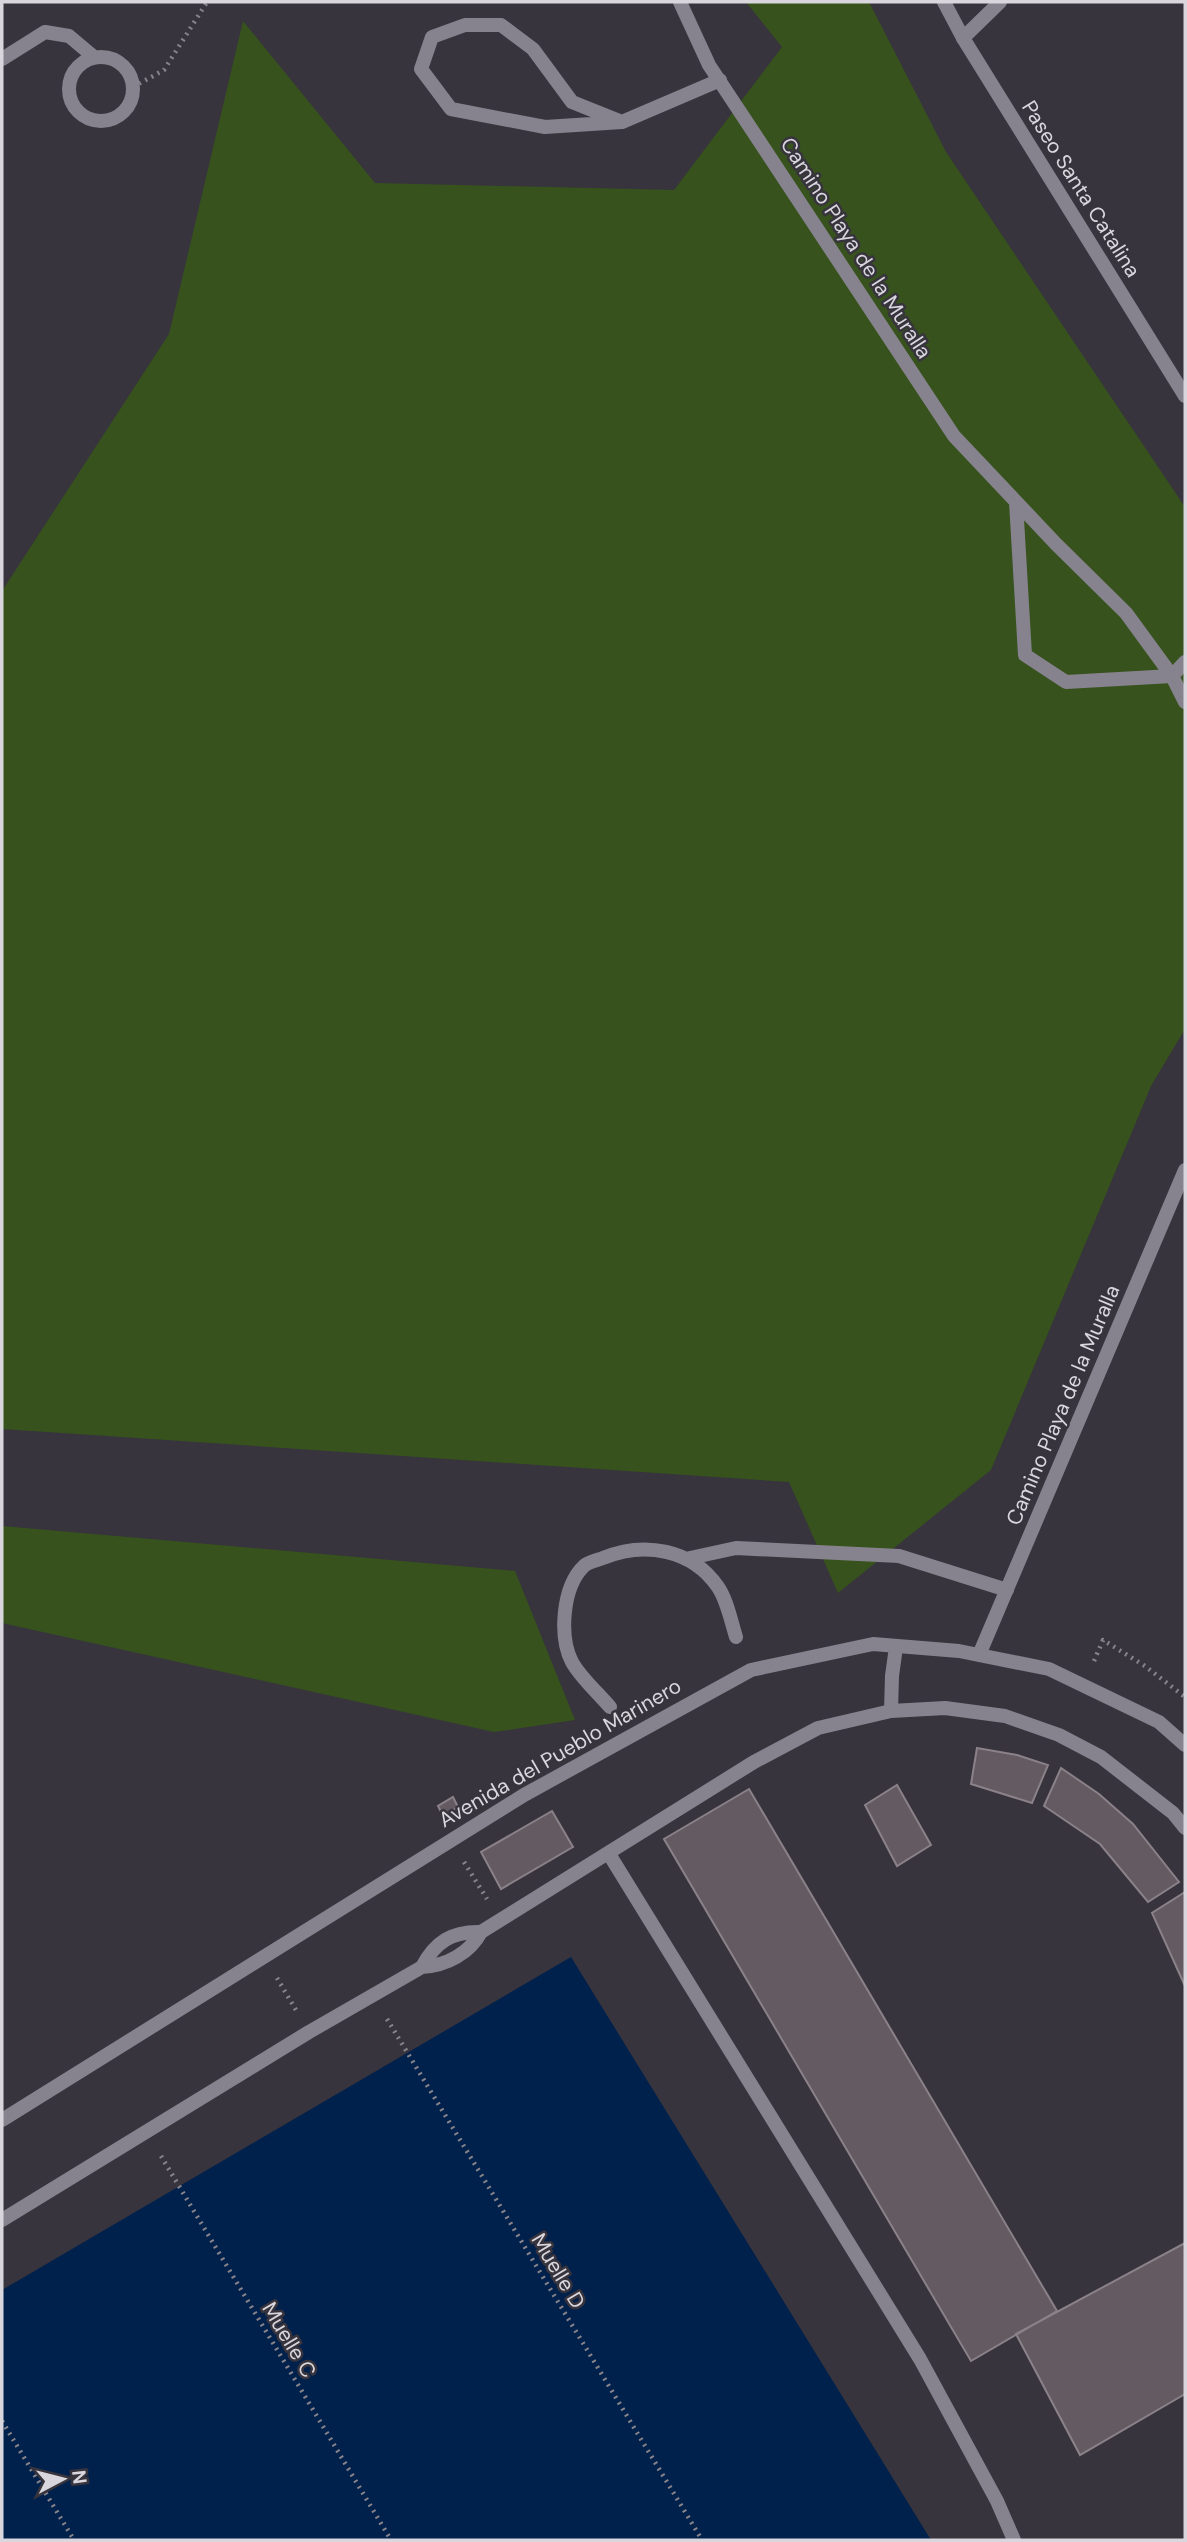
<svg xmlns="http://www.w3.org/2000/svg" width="1187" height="2542" font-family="'DM Sans',sans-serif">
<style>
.green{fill:#37521d}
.water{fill:#00214c}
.building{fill:#635a62;stroke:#8b8189;stroke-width:2}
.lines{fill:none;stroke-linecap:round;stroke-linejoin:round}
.path{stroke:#86838b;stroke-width:4.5;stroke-dasharray:2 5;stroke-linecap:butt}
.service{stroke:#86838e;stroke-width:14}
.minor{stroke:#86838e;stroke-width:14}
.tertiary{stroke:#86838e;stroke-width:14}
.labels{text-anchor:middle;stroke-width:5;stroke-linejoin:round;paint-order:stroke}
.street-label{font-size:21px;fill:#d9d7dd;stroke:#37343d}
</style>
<rect width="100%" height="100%" fill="#37343d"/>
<path class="green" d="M746,2h123l77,150 239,355v522l-34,57 -160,384 -153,123 -49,-111 -787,-53v-838l167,-257 74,-313 132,162 299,7 108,-143z
M2,1526l513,45 60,149 -81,12 -492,-109z"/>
<path class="water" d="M571,1957l360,583h-929v-250z"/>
<path class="building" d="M977,1748l40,7 31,10 -16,38 -61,-19z
M1061,1768l38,26 34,30 46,58 -31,20 -48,-58 -56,-38z
M897,1785l34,60 -34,21 -32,-61z
M749,1789l308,522 -86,50 -307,-522z
M453,1797l5,10 -15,9 -5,-10z
M552,1811l21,36 -72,42 -20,-37z
M1185,1892v94l-33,-73z
M1185,2243v151l-105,61 -64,-121z"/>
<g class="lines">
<path class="path" d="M133,87l31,-17 43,-68
M1094,1661l9,-21 42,26 40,31
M464,1862l23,37
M277,1978l19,32
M387,2019l315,521
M161,2156l230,384
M2,2421l72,119"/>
<path class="service" d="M680,2l29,63 245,371 102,108 70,69 46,63
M622,122l-50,-20 -39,-53 -32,-24h-36l-33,12 -11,32 30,40 94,18 77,-5 98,-42
M1016,502l9,153 41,27 106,-6
M690,1558l46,-10 163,8 108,34
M610,1707c-11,-13 -30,-30 -38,-45 -13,-25 -10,-75 12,-96 4,-4 14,-6 19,-8 41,-17 89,-9 115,29 9,13 13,34 18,50
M891,1711l1,-35 4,-29
M422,1967c13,-25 30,-36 59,-35l273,-170 64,-34 73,-17 54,-3 60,8 54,19 42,22 72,56 12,15
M2,2220l307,-188 113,-65c24,-1 48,-14 59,-35"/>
<path class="minor" d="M963,38l37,-36
M69 89a32 32 0 1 1 64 0a32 32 0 1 1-64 0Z
M2,59l43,-27 24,4 25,21
M1185,662l-13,14 13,26
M979,1655l206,-485
M609,1854l311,505 77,142 17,39
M2,2120l522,-325 227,-125 122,-26 86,7 90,18 110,53 26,23"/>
<path class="tertiary" d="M944,2l19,36 222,358"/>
</g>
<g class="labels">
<g class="street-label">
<text transform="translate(1081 189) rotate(58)" y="7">Paseo Santa Catalina</text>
<text transform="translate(856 248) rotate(57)" y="7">Camino Playa de la Muralla</text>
<text transform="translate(1063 1405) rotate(-67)" y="7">Camino Playa de la Muralla</text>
<text transform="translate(560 1753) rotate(-30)" y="7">Avenida del Pueblo Marinero</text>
<text transform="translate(558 2271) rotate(59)" y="7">Muelle D</text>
<text transform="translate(289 2340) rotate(59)" y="7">Muelle C</text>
</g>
</g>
<rect width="1187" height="2542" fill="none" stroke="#d9d7dd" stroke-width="7"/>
<g transform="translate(63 2479) rotate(83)" stroke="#37343d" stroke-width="5" paint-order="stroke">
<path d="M0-5L12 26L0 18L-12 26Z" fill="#d9d7dd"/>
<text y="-10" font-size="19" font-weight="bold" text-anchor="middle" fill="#d9d7dd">N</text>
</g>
</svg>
